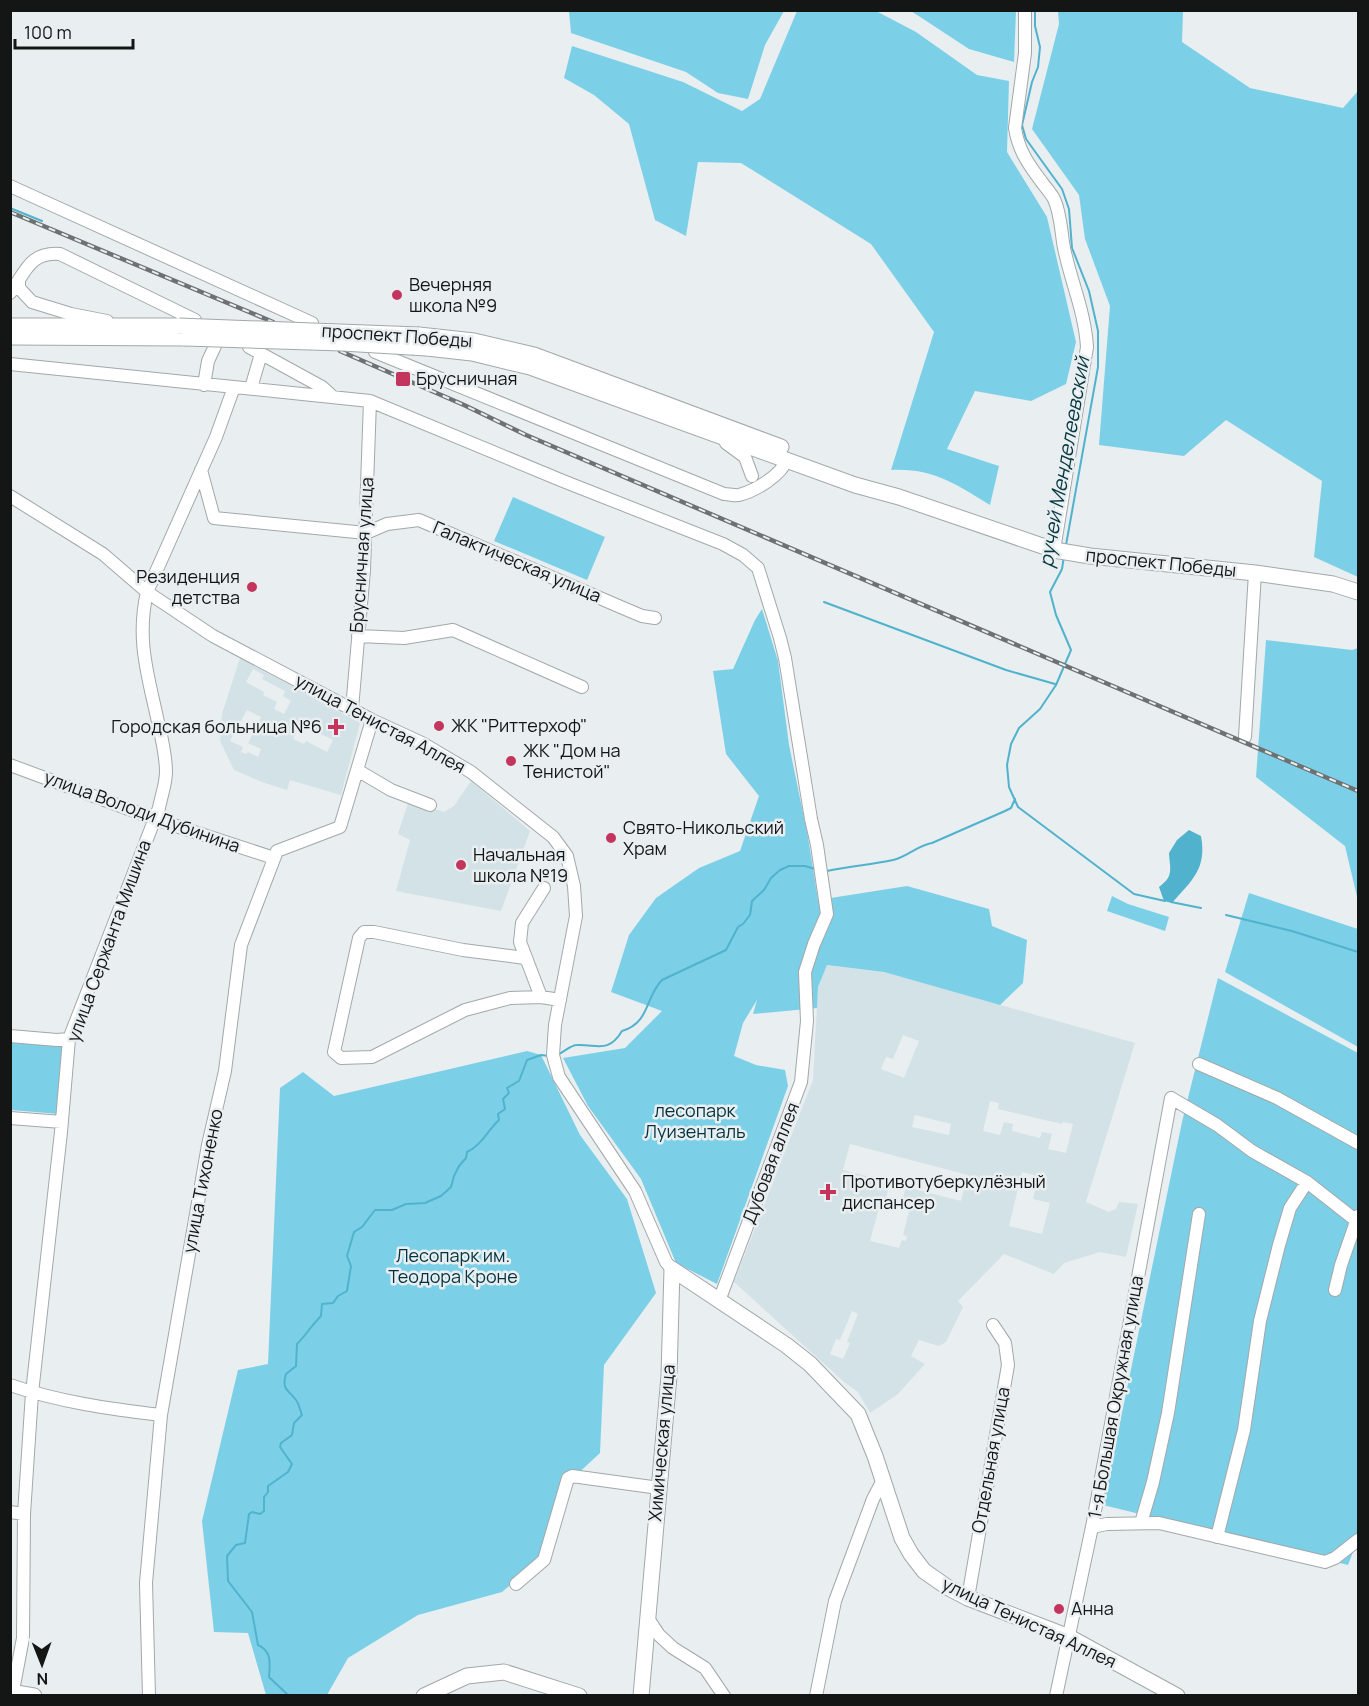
<svg xmlns="http://www.w3.org/2000/svg" width="1369" height="1706" font-family="Manrope,sans-serif">
<style>
.built{fill:#d3e2e6;fill-rule:evenodd}
.green{fill:#7bd0e8}
.water{fill:#50b2cd}
.lines{fill:none;stroke-linecap:round;stroke-linejoin:round}
.stream{stroke:#50b2cd;stroke-width:2}
.minor-casing{stroke:#a2a8a9;stroke-width:14}
.major-casing{stroke:#a2a8a9;stroke-width:17}
.minor{stroke:#fff;stroke-width:12}
.major{stroke:#fff;stroke-width:15}
.rail-casing{stroke:#6e7172;stroke-width:4.5}
.rail{stroke:#e9eef0;stroke-width:2;stroke-dasharray:7;stroke-linecap:butt}
.major-bridge-casing{stroke:#a2a8a9;stroke-width:17;stroke-linecap:butt}
.major-bridge{stroke:#fff;stroke-width:15}
.poi-dot{fill:#c4355e;stroke:#e9eef0;stroke-width:2}
.labels{text-anchor:middle;stroke-width:5;stroke-linejoin:round;paint-order:stroke}
.poi-label{font-size:18px;fill:#141616;stroke:#e9eef0;text-anchor:start}
.street-label{font-size:18px;fill:#141616;stroke:#e9eef0}
.park-label{font-size:18px;fill:#01323d;stroke:#e9eef0}
.water-label{font-size:20px;font-style:italic;fill:#063641;stroke:#e9eef0}
</style>
<rect width="100%" height="100%" fill="#e9eef0"/>
<path class="built" d="M240,658l120,65 -19,72 -51,-15 -3,10 -25,-8 -28,-12 -14,-29 2,-27zM253,669l11,6 -2,4 23,12 -2,5 8,5 -7,13 -10,-5 3,-7 -14,-7 1,-3 -18,-10zM247,710l14,7 -13,26 13,6 -3,8 -10,-5 -2,2 -5,-2 2,-5 -13,-6zM301,721l11,5 -1,3 22,11 -6,12 -21,-11 -2,3 -11,-5z
M471,781l59,50 -29,80 -105,-20 14,-51 -12,-6 11,-34 35,12 10,-6z
M827,965l57,7 251,71 -49,159 23,10 7,-3 3,-7 19,2 -12,53 -26,-5 -36,11 -10,11 -50,-20 -46,47 5,6 -17,35 -7,4 -20,-6 -8,16 14,8 -27,30 -28,19 -12,-21 -14,-10 -110,-100 79,-202 5,-93zM903,1035l16,6 -15,37 -23,-9 5,-12 7,2zM990,1101l9,2 -1,6 64,15 1,-2 10,2 -7,29 -18,-4 4,-15 -10,-2 -2,6 -28,-7 1,-7 -9,-2 -4,13 -17,-4zM915,1115l36,9 -2,11 -37,-8zM850,1144l118,31 -7,26 -55,-14 -4,15 9,2 -8,31 4,1 -1,5 -4,-1 -3,8 -29,-7 12,-44 4,1 4,-16 -47,-12zM1022,1172l16,4 -5,23 17,4 -8,31 -33,-8zM852,1311l6,3 -11,28 3,1 -7,16 -13,-5 6,-15 4,1z"/>
<path class="green" d="M569,11v-1l215,1 -19,34 -17,54 -30,-6 -32,-21 -115,-39z
M876,11l40,21 61,43 32,6 -2,71 40,65 29,125 -10,42 -35,17 -56,-10 -28,58 52,17 -9,39c-35,-21 -56,-37 -99,-35l43,-138 -63,-88 -130,-81 -43,-1 -12,74 -31,-16 -26,-96 -35,-29 -30,-17 8,-32 111,36 59,29 18,-12 37,-88z
M911,11h105l-2,51 -45,-13z
M1058,11h125l-1,31 68,46 93,20 15,-17v486l-44,-20 8,-76 -96,-61 -42,36 -85,-11 11,-139 -25,-67 -6,-44 -47,-66 27,-105z
M513,497l92,40 -18,43 -93,-39z
M762,609l16,52 11,84 19,92 10,63 89,-14 82,23 3,17 35,14 -4,43 -23,22 -116,-33 -57,-7 -9,22 -1,21 -64,6 4,-14 -14,23 -9,33 22,9 29,5 3,16 -71,198 -41,-21 -35,-84 -53,-73 -25,-48 62,-10 37,-37 -51,-19 18,-57 27,-37 43,-30 41,-17 19,-55 -33,-42 -13,-83 20,-2 22,-49z
M1266,640l86,10 6,-2v253l-13,-55 -89,-69z
M1249,893l109,36v118l-133,-75z
M1112,896l16,8 41,13 -4,14 -58,-20z
M1218,978l140,75v486l-10,26 -245,-60 79,-383z
M10,1041l54,4 -5,69 -48,-4z
M527,1051l14,4 39,80 47,64 29,94 -52,72 -4,88 -41,38 -15,65 -42,36 -84,23 -70,43 -21,37h-61l-18,-62 -34,-1 -12,-111 36,-151 30,-6 12,-276 23,-16 31,24z"/>
<path class="water" d="M1189,830l12,6c6,33 -9,44 -29,67l-8,-2 -5,-14c15,-11 11,-17 10,-34l8,-13z"/>
<g class="lines">
<path class="stream" d="M1035,10v16l5,21 -2,20 -6,15 -10,43 4,14 36,50 7,20 3,39 17,43 9,40v36l-32,178
M1357,10v1
M10,208l32,13
M1064,556l-2,13 -12,23 6,23 15,35 -15,35 -16,24 -21,19 -8,16 -4,21 2,22 9,20 116,87 31,7
M824,602l182,68 49,14
M827,871c21,-5 44,-6 66,-11 14,-3 25,-15 39,-17l73,-32 6,-3 4,-9
M1171,902l30,6
M1226,915l66,16 66,21
M559,1054c6,-3 12,-9 18,-9 20,-1 31,9 45,-14 28,-8 23,-34 40,-51l64,-30 12,-23 5,-3 7,-9 2,-14 12,-11 7,-12 9,-8 9,-4h16l10,3
M289,1696l-20,-19c1,-13 3,-26 -11,-32l-6,-33 -24,-31 -1,-25 9,-11 9,-2 4,-29 3,-2 8,2 4,-3v-14l4,-5v-6l20,-14 4,-8 -12,-17 1,-4 11,-8 2,-12 8,-8c-2,-5 -3,-11 -6,-15 -7,-10 -15,-10 -10,-26l10,-8 1,-22c9,-9 15,-19 24,-28l1,-12 11,-1 5,-7 9,-5 4,-25 -4,-10 7,-24 8,-5 13,-17h17l14,-6 19,-1 16,-7 10,-9 3,-11 5,-10 7,-8 1,-6c15,-7 21,-22 32,-32l-1,-6 7,-5 -2,-10 6,-6 -2,-5 12,-7 8,-21 14,-5 8,1"/>
<defs>
<path id="minor" d="M1025,10v43l-10,75c3,21 13,36 26,53 4,6 10,12 13,18 7,15 7,33 10,49 7,34 21,64 23,99l-33,203
M10,186l302,137
M19,281v7l13,14 39,12 36,7
M10,293c16,-21 19,-41 50,-39l135,66
M249,347l73,40 11,10
M375,352l349,142c6,0 11,2 15,1 16,-4 43,-20 48,-36
M10,364l360,37 193,80 160,63 20,11 15,13 22,70 5,20 26,161 6,26 10,69 -13,30 -9,28 2,49 -6,61 -82,219
M204,385l4,-24 7,-15
M251,388l10,-34
M726,443l19,14 7,19
M201,470l13,48 152,15 21,-9 32,-4 204,88 19,8 13,2
M10,496l93,58 44,38 66,44 159,84 50,23 49,29 82,65 14,19 7,30 2,30 -21,109 -2,30 6,22 76,114 31,71 6,7
M358,636l46,2 49,-8 129,57
M352,709l12,-139 6,-169
M1245,737l10,-164
M10,765l145,54 119,39
M357,770l34,20 39,15
M544,888l-22,35 -2,19 21,55 19,3
M525,958l-62,-8 -89,-18h-10l-5,6 -25,114 7,6 31,-1 93,-47 45,-12 31,-1
M10,1036l47,4 12,-1
M1199,1064l78,34 81,45
M10,1118l52,4
M1335,1290l6,-25 17,-49
M10,1385c49,17 100,24 151,30
M10,1512l14,2
M1141,1523l12,-41 15,-69 31,-199
M1092,1527l15,-3 52,-1 166,39 10,-4 23,-18
M1217,1537l27,-107 16,-109 19,-76 11,-37 17,-26
M516,1584l28,-24 24,-82 4,-2 87,12
M968,1598l40,-233 -3,-22 -12,-18
M647,1617l12,18 14,13 32,20 19,28
M12,1696l11,-58 1,-124 8,-121 29,-261 8,-93 90,-231c2,-11 7,-24 7,-36 0,-17 -4,-33 -8,-50 -10,-47 -22,-82 -11,-130l69,-155 18,-50
M149,1696l-3,-113 15,-168 47,-270 17,-74 16,-126 36,-94 63,-24 32,-107
M816,1696l19,-95 38,-102 10,-19
M1056,1696l36,-169 79,-429 46,27 35,26 55,31 51,40"/>
<path id="major" d="M10,326h169
M419,335l55,6 60,14 247,92
M10,337l175,1
M427,348l45,5 58,14 325,118 44,12 155,53 36,6 165,17 78,11 25,8
M672,1269l114,76 24,19 48,50 17,42 27,82 9,16 13,17 23,16 21,11 101,39 108,59
M10,1692l24,4
M424,1696l43,-20 37,-4 75,24
M641,1696l28,-320 3,-107"/>
</defs>
<use href="#minor" class="minor-casing"/>
<use href="#major" class="major-casing"/>
<use href="#minor" class="minor"/>
<use href="#major" class="major"/>
<defs>
<path id="rail" d="M10,212l263,110
M340,351l124,54 62,30 832,356"/>
</defs>
<use href="#rail" class="rail-casing"/>
<use href="#rail" class="rail"/>
<defs>
<path id="major-bridge" d="M179,326l240,9
M185,338l157,5 85,5"/>
</defs>
<use href="#major-bridge" class="major-bridge-casing"/>
<use href="#major-bridge" class="major-bridge"/>
</g>
<g class="poi-dot">
<circle cx="397" cy="295" r="6"/>
<rect x="395" y="371" width="16" height="16" rx="3"/>
<circle cx="252" cy="587" r="6"/>
<circle cx="439" cy="726" r="6"/>
<path d="M333 718h6v6h6v6h-6v6h-6v-6h-6v-6h6z"/>
<circle cx="511" cy="761" r="6"/>
<circle cx="611" cy="838" r="6"/>
<circle cx="461" cy="865" r="6"/>
<path d="M825 1183h6v6h6v6h-6v6h-6v-6h-6v-6h6z"/>
<circle cx="1059" cy="1609" r="6"/>
</g>
<g class="labels">
<g class="poi-label">
<text x="409" y="291">Вечерняя<tspan x="409" dy="21">школа №9</tspan></text>
<text x="416" y="385">Брусничная</text>
<text x="240" y="583" text-anchor="end">Резиденция<tspan x="240" dy="21">детства</tspan></text>
<text x="451" y="732">ЖК "Риттерхоф"</text>
<text x="322" y="733" text-anchor="end">Городская больница №6</text>
<text x="523" y="757">ЖК "Дом на<tspan x="523" dy="21">Тенистой"</tspan></text>
<text x="623" y="834">Свято-Никольский<tspan x="623" dy="21">Храм</tspan></text>
<text x="473" y="861">Начальная<tspan x="473" dy="21">школа №19</tspan></text>
<text x="842" y="1188">Противотуберкулёзный<tspan x="842" dy="21">диспансер</tspan></text>
<text x="1071" y="1615">Анна</text>
</g>
<g class="street-label">
<text transform="translate(397 336) rotate(4)" y="6">проспект Победы</text>
<text transform="translate(362 555) rotate(-86)" y="6">Брусничная улица</text>
<text transform="translate(517 562) rotate(23)" y="6">Галактическая улица</text>
<text transform="translate(1161 563) rotate(6)" y="6">проспект Победы</text>
<text transform="translate(380 724) rotate(28)" y="6">улица Тенистая Аллея</text>
<text transform="translate(142 812) rotate(20)" y="6">улица Володи Дубинина</text>
<text transform="translate(109 941) rotate(-70)" y="6">улица Сержанта Мишина</text>
<text transform="translate(771 1163) rotate(-69)" y="6">Дубовая аллея</text>
<text transform="translate(203 1181) rotate(-79)" y="6">улица Тихоненко</text>
<text transform="translate(1116 1397) rotate(-80)" y="6">1-я Большая Окружная улица</text>
<text transform="translate(662 1443) rotate(-85)" y="6">Химическая улица</text>
<text transform="translate(991 1460) rotate(-80)" y="6">Отдельная улица</text>
<text transform="translate(1029 1623) rotate(25)" y="6">улица Тенистая Аллея</text>
</g>
<g class="park-label">
<text x="695" y="1117">лесопарк<tspan x="695" dy="21">Луизенталь</tspan></text>
<text x="453" y="1262">Лесопарк им.<tspan x="453" dy="21">Теодора Кроне</tspan></text>
</g>
<g class="water-label">
<text transform="translate(1064 462) rotate(-80)" y="7">ручей Менделеевский</text>
</g>
</g>
<rect width="1369" height="1706" fill="none" stroke="#141616" stroke-width="24"/>
<g transform="translate(42 1664) rotate(179)" stroke="#e9eef0" stroke-width="4.5" paint-order="stroke">
<path d="M0-4.5L10 22L0 15L-10 22Z" fill="#141616"/>
<text y="-9" font-size="16" font-weight="bold" text-anchor="middle" fill="#141616">N</text>
</g>
<path d="M15 39v9h118v-9" fill="none" stroke="#141616" stroke-width="3"/>
<text x="24" y="39" font-size="18" fill="#141616" stroke="#e9eef0" stroke-width="4.5" paint-order="stroke">100 m</text>
</svg>
